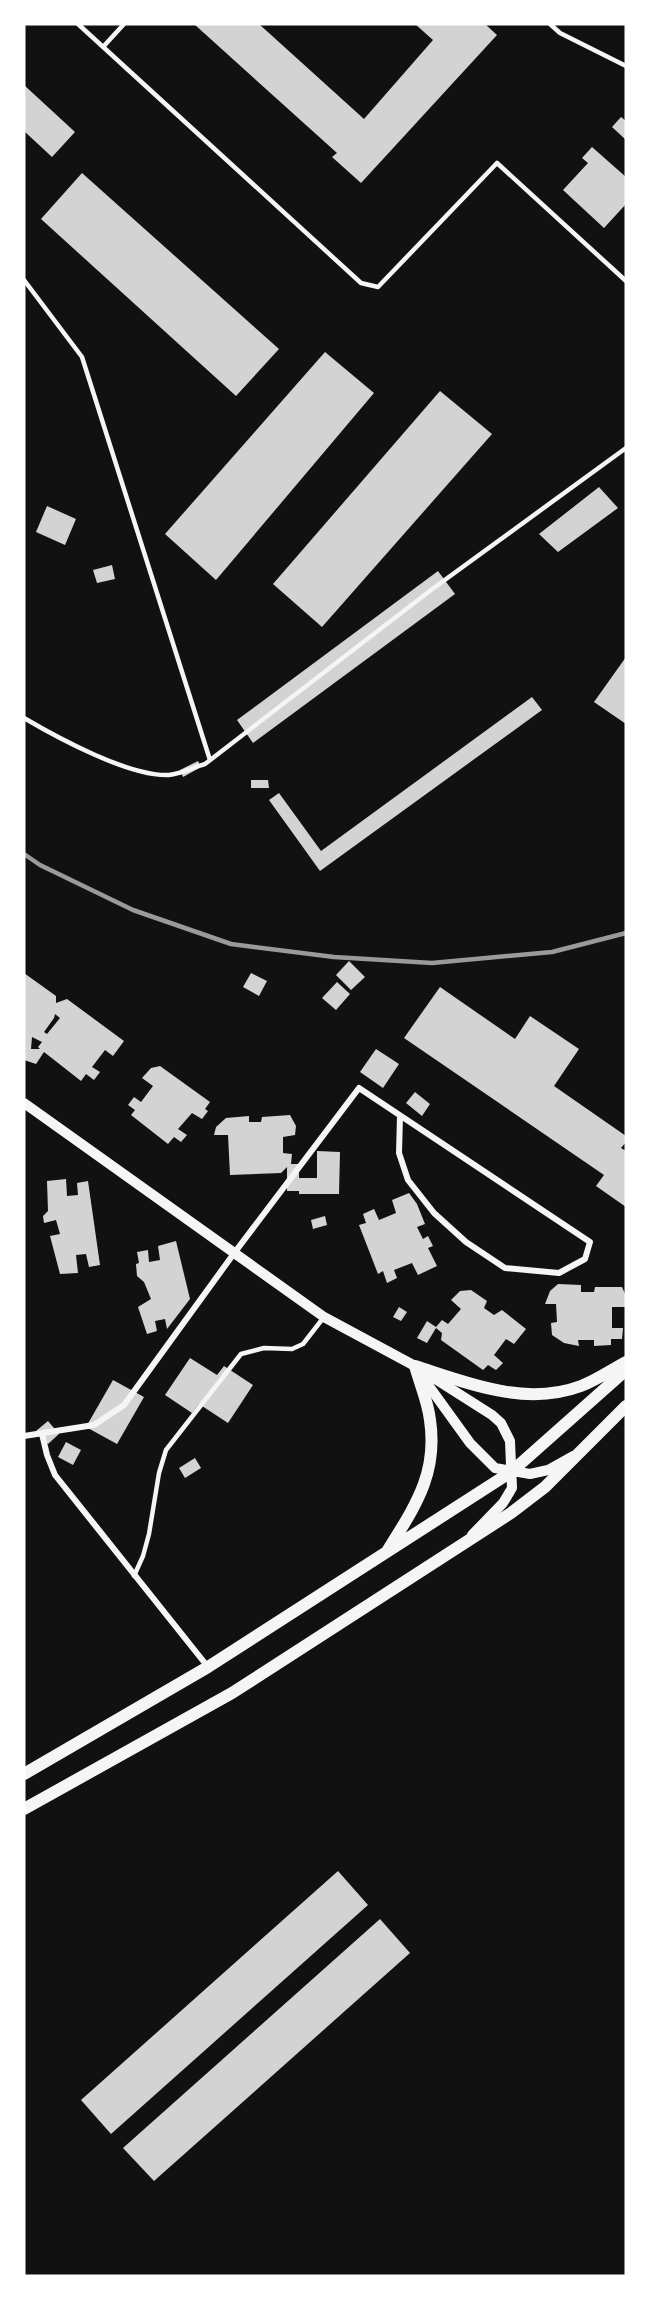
<svg xmlns="http://www.w3.org/2000/svg" width="650" height="2300" font-family="'Fira Sans Condensed',sans-serif">
<style>
.building{fill:#d3d3d3;fill-rule:evenodd}
.lines{fill:none;stroke-linecap:round;stroke-linejoin:round}
.service{stroke:#f5f5f5;stroke-width:4.5}
.minor{stroke:#f5f5f5;stroke-width:6}
.tertiary{stroke:#f5f5f5;stroke-width:10}
.secondary{stroke:#f5f5f5;stroke-width:12}
.rail{stroke:#9a9a9a;stroke-width:4.5}
</style>
<rect width="100%" height="100%" fill="#111"/>
<path class="building" d="M194,24h65l105,95 69,-79 -18,-16h70l12,11 -136,148 -29,-26 5,-4z
M24,85l51,47 -23,25 -28,-26z
M621,117l5,4v19l-14,-13z
M592,147l34,30v27l-22,24 -41,-38 25,-27 -6,-5z
M82,173l197,176 -43,47 -195,-177z
M325,352l49,41 -158,187 -51,-46z
M440,391l52,43 -170,193 -49,-43z
M599,487l19,21 -60,44 -19,-18z
M47,506l29,13 -11,26 -29,-13z
M112,565l3,14 -18,4 -4,-13z
M438,571l17,23 -202,149 -16,-23z
M626,657v67l-32,-22z
M532,697l10,13 -222,161 -51,-71 10,-7 42,58z
M198,761l3,6 -18,10 -3,-7z
M251,780h17l1,8h-18z
M349,961l16,16 -14,13 -15,-15z
M24,973l32,23v7l11,-4 57,42 -11,15 -8,-6 -13,17 8,5 -6,8 -8,-6 -5,7 -37,-29 -8,12 -12,-4zM55,1014l5,4 -13,16 -3,-2 10,-14zM32,1037l10,5 -4,5 2,2h-9z
M251,973l16,8 -8,15 -16,-9z
M337,982l13,12 -14,16 -14,-12z
M440,987l75,52 15,-23 49,33 -25,37 72,50v6l-5,6 5,3v56l-30,-21 8,-11 -200,-137z
M376,1049l23,15 -16,24 -23,-16z
M160,1066l50,36 -5,7 3,2 -6,8 -10,-6 -14,16 9,6 -6,7 -7,-5 -6,7 -37,-29 4,-5 -7,-5 6,-8 7,5 12,-16 -11,-8 9,-10z
M415,1092l15,12 -8,12 -16,-13z
M290,1115l6,11 -1,9 -12,2v16l9,1 -1,10h8v14h18v-27l23,1 -1,42h-40v-3h-12v-24l-6,6 -51,2 -2,-40h-14l2,-8 10,-9 23,-2v6h12l1,-5z
M66,1179l1,17 11,-1 -1,-12 11,-2 12,84 -11,2 -3,-13 -10,1 2,18 -18,1 -10,-38 10,-2 -4,-14 -12,3 -1,-7 5,-5 -1,-30z
M409,1193l8,11 8,20 -8,3 6,12 5,-3 5,10 -5,2 9,18 -19,9 -6,-12 -18,7 3,8 -10,5 -4,-12 -5,3 -19,-49 7,-2 -3,-9 11,-5 5,11 17,-7 -4,-13z
M325,1216l2,9 -14,4 -2,-9z
M176,1241l14,58 -23,30 -2,-10 -10,2 2,10 -10,3 -9,-27 13,-8 -7,-17 -7,-6 -1,-12 3,-1 -2,-11 11,-2 1,12 11,-2 -2,-14z
M558,1284l23,1v7h13l1,-5h27l4,9v11h-14v21h11l-1,11h-11v6l-17,1v-6h-16l1,6 -15,-3 -12,-8 -1,-12 6,-1 -1,-18h-11l5,-13z
M471,1290l16,11 -3,7 10,7 8,-5 24,19 -12,15 -8,-5 -12,16 9,8 -7,7 -8,-5 -5,5 -42,-30 1,-7 -6,-5 -9,15 -10,-5 10,-17 9,6 6,-7 6,4 13,-15 -10,-9 9,-9z
M399,1307l8,5 -6,9 -8,-4z
M190,1358l27,17 7,-9 29,19 -25,38 -29,-19 -7,9 -27,-18z
M113,1380l31,17 -27,47 -31,-17z
M48,1421l11,13 -11,10 -12,-13z
M66,1442l15,8 -8,15 -15,-8z
M195,1458l6,10 -16,10 -6,-10z
M338,1871l30,34 -257,229 -30,-34z
M380,1919l30,34 -256,228 -31,-33z"/>
<g class="lines">
<path class="service" d="M78,24l283,259 17,4 119,-124 129,118
M550,24l10,9 66,33
M103,47l21,-23
M24,280l58,77 128,403
M24,718c34,20 106,59 145,57 12,-1 25,-8 36,-11l226,-174 195,-142
M134,1576l9,-20 6,-22 10,-61 7,-23 75,-96 23,-6 28,1 11,-5 21,-27"/>
<path class="minor" d="M42,1434l5,21 8,20 153,192
M24,1436l70,-11 30,-20 111,-153 124,-164 231,154 -5,17 -26,14 -54,-5 -39,-26 -32,-29 -26,-33 -9,-27 1,-37"/>
<path class="tertiary" d="M24,1103l300,214 91,49 77,49 9,8 9,18 2,47 -9,15 -31,32
M418,1371l52,72 25,25 35,6 18,-4 25,-14"/>
<path class="secondary" d="M415,1366c53,17 110,41 166,20 16,-6 30,-16 45,-24
M388,1550c27,-44 50,-76 42,-130 -2,-18 -10,-36 -15,-54
M24,1774l184,-107 303,-195 115,-102
M24,1809l208,-116 279,-180 34,-26 81,-81"/>
<path class="rail" d="M24,854l16,11 93,45 98,34 103,13 98,6 120,-11 74,-19"/>
</g>
<rect width="650" height="2300" fill="none" stroke="#ffffff" stroke-width="51"/>
</svg>
